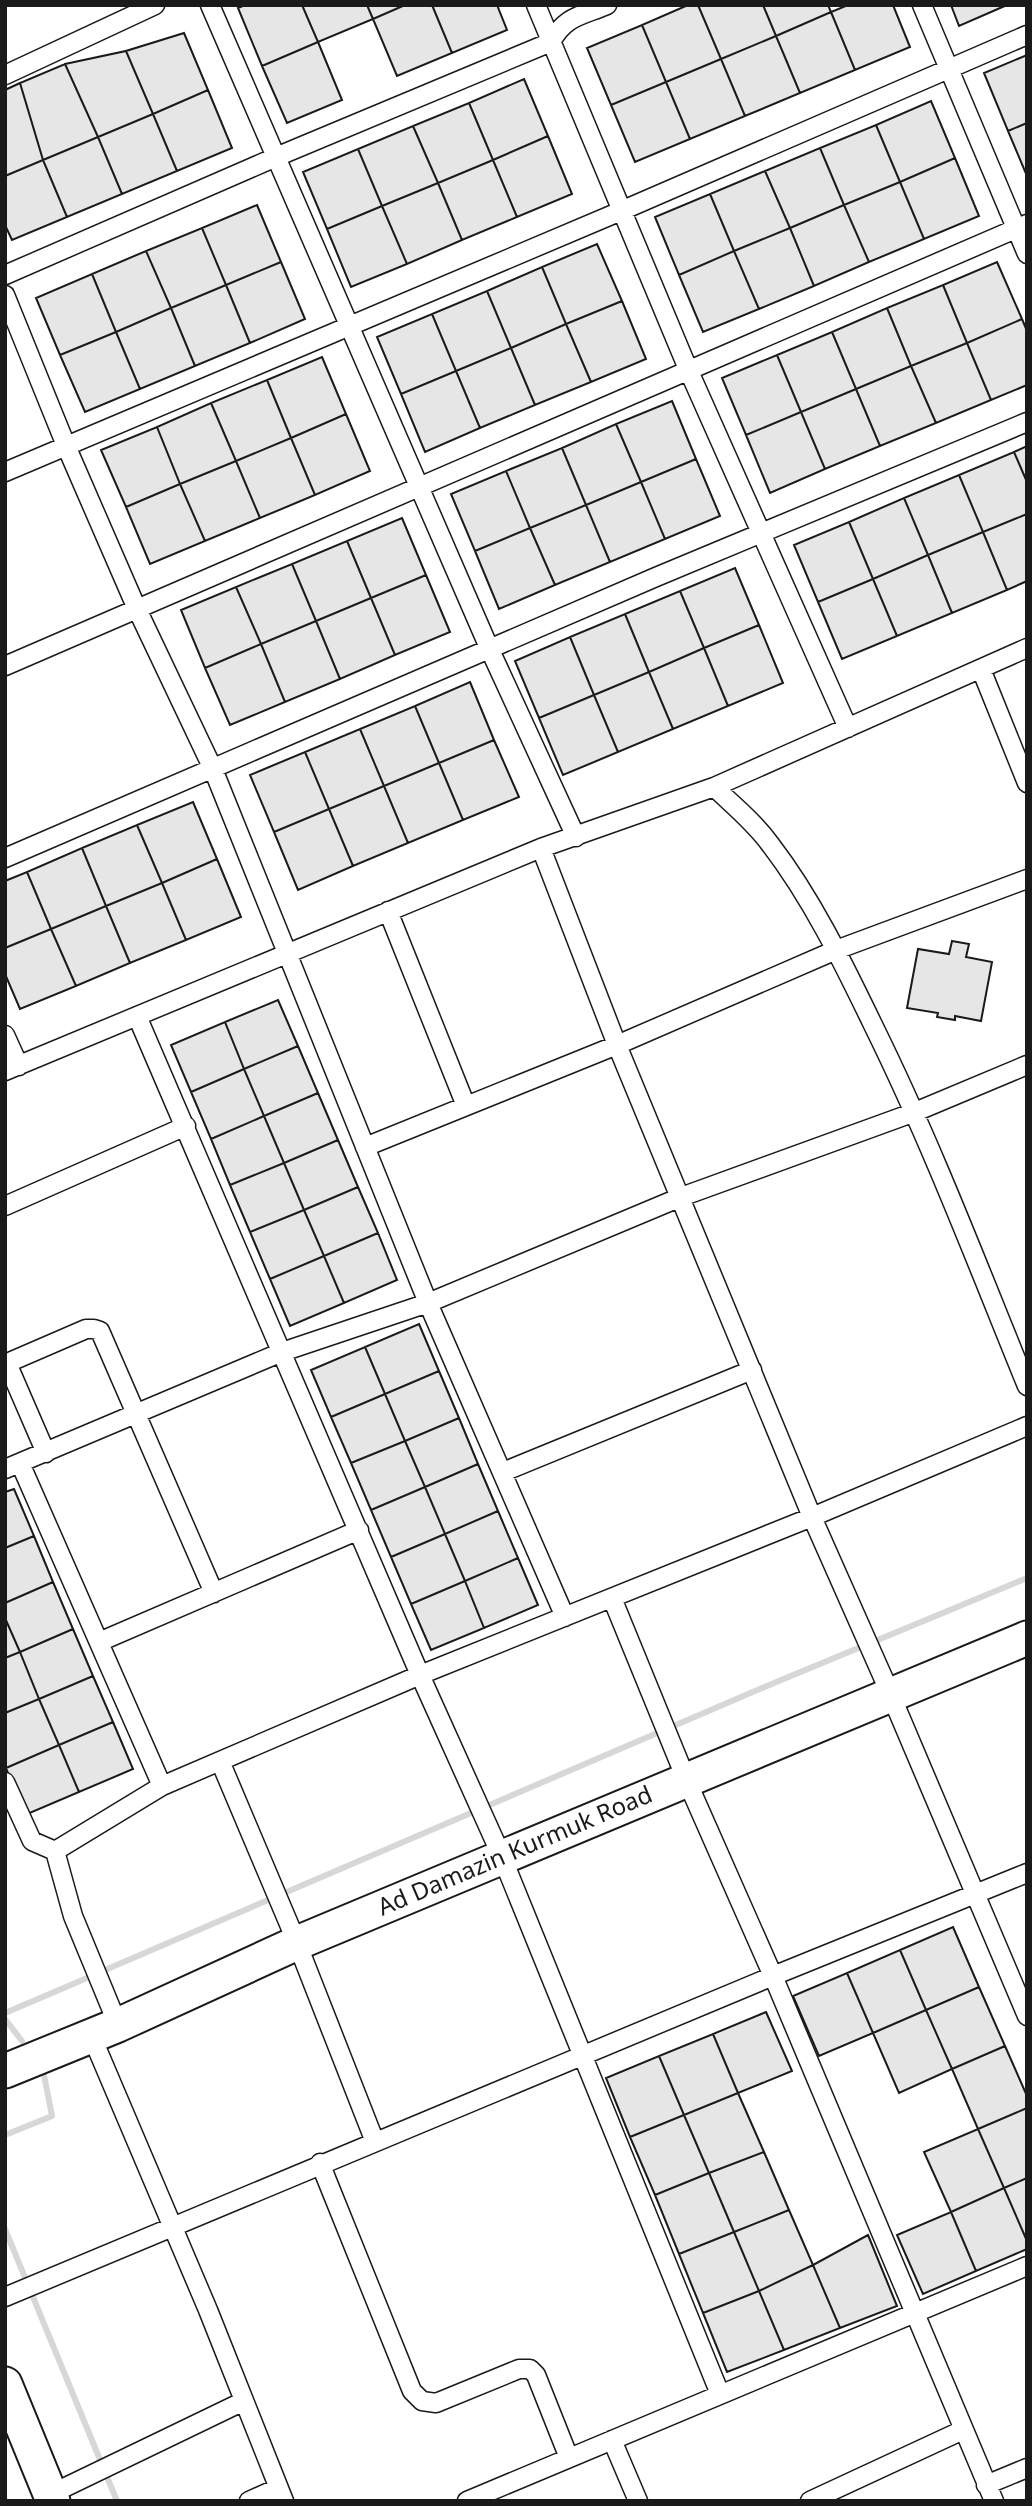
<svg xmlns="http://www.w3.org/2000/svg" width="1032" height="2506" font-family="'Noto Sans',sans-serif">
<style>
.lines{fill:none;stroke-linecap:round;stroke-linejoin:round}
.stream{stroke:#d7d7d7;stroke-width:6}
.building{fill:#e6e6e6;stroke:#1a1a1a;stroke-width:2}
.street-casing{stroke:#1a1a1a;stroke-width:21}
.highway-casing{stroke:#1a1a1a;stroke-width:37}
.street{stroke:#fff;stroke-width:18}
.highway{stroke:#fff;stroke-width:33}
.labels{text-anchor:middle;stroke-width:5;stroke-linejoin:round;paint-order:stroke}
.street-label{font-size:24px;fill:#1a1a1a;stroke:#fff}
</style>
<rect width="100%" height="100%" fill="#fff"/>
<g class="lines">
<path class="stream" d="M105,1970l657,-282 265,-110
M5,2013l82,-35
M5,2019l17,22
M5,2135l47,-19 -8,-41
M5,2229l112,272"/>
</g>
<path class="building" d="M245,5h57l16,37 -56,24 -24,-58z
M302,5h65l6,14 -55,23z
M367,5h38l-32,14z
M405,5h27l20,48 -55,23 -24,-57z
M432,5h65l10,25 -55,23z
M688,5h10l23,54 -55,23 -24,-57z
M698,5h65l13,31 -55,23z
M763,5h65l3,7 -55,24z
M848,5h45l17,42 -55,23 -24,-58z
M951,5h56l-48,21z
M831,12l24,58 -55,23 -24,-57z
M642,25l24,57 -55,23 -24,-57z
M184,33l24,57 -55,24 -27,-63z
M776,36l24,57 -55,23 -24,-57z
M318,42l24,58 -55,23 -25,-57z
M126,51l27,63 -55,23 -33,-73z
M1027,55v68l-19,8 -24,-58z
M721,59l24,57 -55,23 -24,-57z
M65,64l33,73 -55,23 -23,-77z
M524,79l24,57 -55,24 -24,-57z
M666,82l24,57 -55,23 -24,-57z
M20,83l23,77 -38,16v-86z
M208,90l24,58 -55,23 -24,-57z
M931,101l24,57 -55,24 -24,-57z
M469,103l24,57 -55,23 -25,-57z
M153,114l24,57 -55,23 -24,-57z
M1027,123v53l-19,-45z
M876,125l24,57 -56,23 -24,-57z
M413,126l25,57 -56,23 -24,-57z
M548,136l24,58 -55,23 -24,-57z
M98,137l24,57 -55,23 -24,-57z
M820,148l24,57 -54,23 -25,-57z
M358,149l24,57 -55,23 -24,-57z
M955,158l24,58 -55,23 -24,-57z
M43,160l24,57 -55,23 -7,-15v-49z
M493,160l24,57 -55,23 -24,-57z
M765,171l25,57 -56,23 -24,-57z
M900,182l24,57 -55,23 -25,-57z
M438,183l24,57 -55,24 -25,-58z
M710,194l24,57 -55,24 -24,-58z
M257,205l24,57 -55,23 -24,-57z
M844,205l25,57 -55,24 -24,-58z
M382,206l25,58 -56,23 -24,-58z
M202,228l24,57 -55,23 -25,-57z
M790,228l24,58 -55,23 -25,-58z
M597,244l25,57 -56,23 -24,-57z
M146,251l25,57 -55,24 -24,-58z
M734,251l25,58 -56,23 -24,-57z
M281,262l24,57 -55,24 -24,-58z
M997,262l25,57 -55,24 -24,-58z
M542,267l24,57 -55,24 -24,-57z
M92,274l24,58 -56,23 -24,-57z
M226,285l24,58 -55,23 -24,-58z
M943,285l24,58 -56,23 -24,-58z
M487,291l24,57 -55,23 -24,-57z
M622,301l24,58 -55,23 -25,-58z
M171,308l24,58 -55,23 -24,-57z
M887,308l24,58 -55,23 -24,-57z
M432,314l24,57 -55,23 -24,-57z
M1022,319l5,12v54l-36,15 -24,-57z
M566,324l25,58 -56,23 -24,-57z
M116,332l24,57 -55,23 -25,-57z
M832,332l24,57 -55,23 -24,-57z
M967,343l24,57 -55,23 -25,-57z
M511,348l24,57 -55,23 -24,-57z
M777,355l24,57 -55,23 -24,-57z
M322,357l24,57 -55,24 -24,-58z
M911,366l25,57 -56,23 -24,-57z
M456,371l24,57 -55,24 -24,-58z
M267,380l24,58 -55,23 -25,-58z
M856,389l24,57 -55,23 -24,-57z
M672,401l24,58 -55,23 -25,-58z
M211,403l25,58 -56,23 -23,-57z
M801,412l24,57 -55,24 -24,-58z
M346,414l24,57 -55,24 -24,-57z
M616,424l25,58 -55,23 -24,-57z
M157,427l23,57 -54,23 -25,-57z
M291,438l24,57 -55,23 -24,-57z
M1027,446v36l-13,-30z
M562,448l24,57 -56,23 -24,-57z
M1014,452l13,30v32l-44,18 -24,-57z
M696,459l24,57 -55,23 -24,-57z
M236,461l24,57 -55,23 -25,-57z
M506,471l24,57 -55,23 -24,-57z
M959,475l24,57 -55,23 -24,-57z
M641,482l24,57 -55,23 -24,-57z
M180,484l25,57 -55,23 -24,-57z
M904,498l24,57 -55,24 -24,-57z
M586,505l24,57 -55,23 -25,-57z
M1027,514v67l-20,9 -24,-58z
M402,518l24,57 -55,23 -24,-57z
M849,522l24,57 -55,23 -24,-57z
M530,528l25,57 -56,24 -24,-58z
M983,532l24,58 -55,23 -24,-58z
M347,541l24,57 -55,23 -24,-57z
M928,555l24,58 -55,23 -24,-57z
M292,564l24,57 -55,23 -25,-57z
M735,568l24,57 -55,23 -24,-57z
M426,575l24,57 -55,23 -24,-57z
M873,579l24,57 -55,23 -24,-57z
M236,587l25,57 -56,24 -24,-58z
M680,591l24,57 -55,24 -24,-58z
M371,598l24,57 -55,24 -24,-58z
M625,614l24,58 -55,23 -24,-58z
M316,621l24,58 -55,23 -24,-58z
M759,625l24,58 -55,23 -24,-58z
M570,637l24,58 -55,23 -24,-57z
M261,644l24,58 -55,23 -25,-57z
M704,648l24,58 -55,23 -24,-57z
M649,672l24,57 -55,23 -24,-57z
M470,682l24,58 -55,23 -24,-57z
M594,695l24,57 -55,23 -24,-57z
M415,706l24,57 -55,23 -24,-57z
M360,729l24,57 -55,23 -24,-57z
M494,740l25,57 -56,23 -24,-57z
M305,752l24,57 -55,23 -24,-57z
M439,763l24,57 -55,23 -24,-57z
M384,786l24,57 -55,23 -24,-57z
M193,802l24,57 -55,24 -25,-58z
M329,809l24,57 -55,24 -24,-58z
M137,825l25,58 -56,23 -24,-58z
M82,848l24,58 -55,23 -24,-57z
M217,859l24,58 -55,23 -24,-57z
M27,872l24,57 -46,19v-67z
M162,883l24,57 -56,23 -24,-57z
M106,906l24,57 -54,23 -25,-57z
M51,929l25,57 -56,23 -15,-35v-26z
M952,941l17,3 -3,13 26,5 -11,59 -26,-5v4l-18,-3 1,-4 -31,-5 11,-59 31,5z
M278,1000l20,46 -54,23 -19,-47z
M225,1022l19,47 -53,23 -20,-47z
M298,1046l20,47 -54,23 -20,-47z
M244,1069l20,47 -53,23 -20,-47z
M318,1093l20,47 -54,23 -20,-47z
M264,1116l20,47 -54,22 -19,-46z
M338,1140l20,47 -54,23 -20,-47z
M284,1163l20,47 -54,22 -20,-47z
M358,1187l20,46 -54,23 -20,-46z
M304,1210l20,46 -54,23 -20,-47z
M378,1233l19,47 -53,23 -20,-47z
M324,1256l20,47 -54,23 -20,-47z
M419,1324l20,47 -54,23 -20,-47z
M365,1347l20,47 -54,23 -20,-47z
M439,1371l20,47 -54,23 -20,-47z
M385,1394l20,47 -54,22 -20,-46z
M459,1418l19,46 -53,23 -20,-46z
M405,1441l20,46 -54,23 -20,-47z
M478,1464l20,47 -53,23 -20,-47z
M425,1487l20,47 -54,23 -20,-47z
M14,1489l20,47 -29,12v-56z
M498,1511l20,47 -53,23 -20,-47z
M445,1534l20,47 -54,23 -20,-47z
M34,1536l19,46 -48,21v-55z
M518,1558l20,47 -54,23 -19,-47z
M465,1581l19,47 -53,22 -20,-46z
M53,1582l20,47 -53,23 -15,-34v-15z
M5,1618l15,34 -15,6z
M73,1629l20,47 -54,23 -19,-47z
M20,1652l19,47 -34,14v-55z
M93,1676l20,46 -54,23 -20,-46z
M39,1699l20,46 -53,23 -1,-55z
M113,1722l20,47 -54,23 -20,-47z
M59,1745l20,47 -54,23 -19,-47z
M953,1927l26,60 -53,23 -26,-60z
M900,1950l26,60 -53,23 -26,-60z
M847,1973l26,60 -54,23 -26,-60z
M979,1987l26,59 -53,23 -26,-59z
M926,2010l26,59 -53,24 -26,-60z
M766,2012l26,59 -54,22 -25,-59z
M713,2034l25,59 -54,22 -25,-59z
M1005,2046l22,50v12l-49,21 -26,-60z
M659,2056l25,59 -54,22 -24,-59z
M738,2093l26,59 -55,21 -25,-58z
M1027,2108v70l-23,10 -26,-59z
M684,2115l25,58 -54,22 -25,-58z
M978,2129l26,59 -53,24 -27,-60z
M764,2152l25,58 -55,22 -25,-59z
M709,2173l25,59 -55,22 -24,-59z
M1027,2178v63l-23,-53z
M1004,2188l23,53v8l-51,22 -25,-59z
M789,2210l24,55 -54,26 -25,-59z
M951,2212l25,59 -53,23 -26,-59z
M734,2232l25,59 -56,22 -24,-59z
M868,2235l29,71 -57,22 -27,-63z
M813,2265l27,63 -56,22 -25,-59z
M759,2291l25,59 -57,22 -24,-59z"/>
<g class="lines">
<defs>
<path id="street" d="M210,5l280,645 86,187
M536,5l152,364 160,359
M922,5l105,249
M5,75l150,-70
M5,275l271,-118 275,-115c14,-26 30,-26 56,-37
M5,295l62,153 70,161 76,160 215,534 137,314
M5,472l616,-261 406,-176
M5,666l1022,-442
M981,669l46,114
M714,787c19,18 40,35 56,57 43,56 74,121 105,185 57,116 103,237 152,357
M541,848l76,197 195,472 78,176 137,323
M5,858l651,-281 371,-155
M388,911l78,195
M137,1016l283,659 82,182 218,537
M5,1035l14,31
M5,1071l536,-223 173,-61 313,-139
M365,1147l252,-102 219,-95 191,-71
M5,1206l181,-80
M7,1363l39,90
M5,1364l81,-35h8l6,2 114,262
M20,1463l142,323
M5,1469l277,-117 146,-49 253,-106 234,-85 112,-47
M503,1472l249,-102
M612,1598l74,181 87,197 221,525
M99,1642l260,-112
M220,1761l77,182 78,199
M5,1782l27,59 23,10 18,65 45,109
M55,1851l107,-65 258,-111 392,-158 215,-91
M92,2037l116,273 76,191
M320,2163l92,228 10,10 14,2 83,-34h11l6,6 33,83
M5,2297l768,-321 254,-103
M612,2440l26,61
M986,2485l41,-17
M45,2497l199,-96
M249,2501l29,-13
M467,2501l560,-235
M810,2501l153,-71"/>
<path id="highway" d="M5,2071l113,-46 179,-82 730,-305
M5,2384l48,117"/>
</defs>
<use href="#street" class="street-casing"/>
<use href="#highway" class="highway-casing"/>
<use href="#street" class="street"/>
<use href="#highway" class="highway"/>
</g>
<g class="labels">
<g class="street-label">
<text transform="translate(515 1851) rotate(-23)" y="8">Ad Damazin Kurmuk Road</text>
</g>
</g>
<rect width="1032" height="2506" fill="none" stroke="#1a1a1a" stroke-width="14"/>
</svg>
